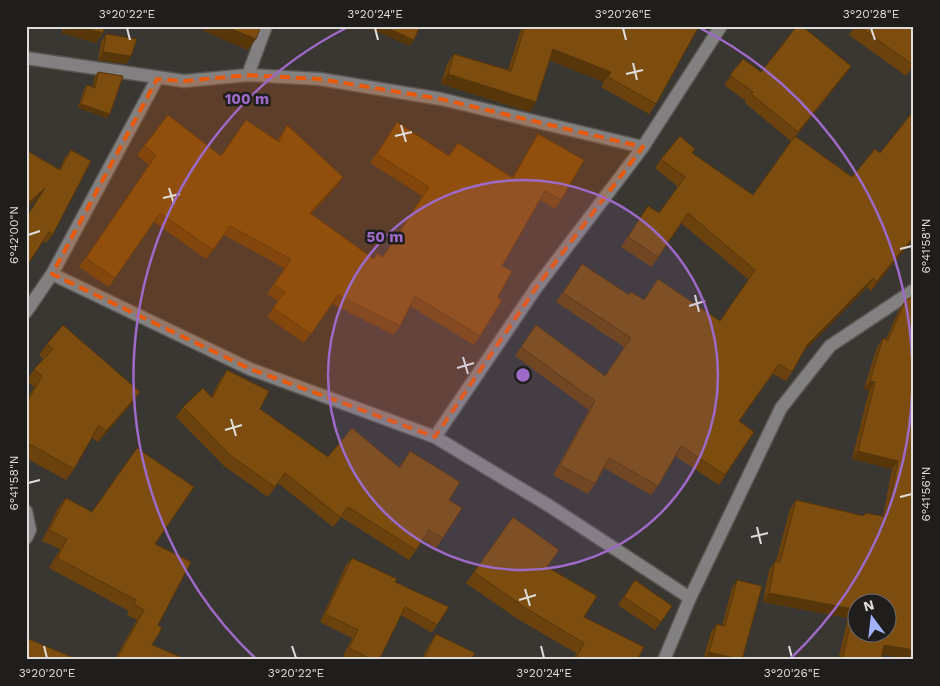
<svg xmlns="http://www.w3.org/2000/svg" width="940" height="686" font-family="'Work Sans',sans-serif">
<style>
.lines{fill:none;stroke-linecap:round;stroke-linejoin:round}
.minor-casing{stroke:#585551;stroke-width:15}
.minor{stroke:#828080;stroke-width:12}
.wall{fill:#6b420d}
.shaded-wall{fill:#57360a}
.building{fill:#7c4d0f;stroke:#57360a;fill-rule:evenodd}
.marked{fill:#e8590c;fill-opacity:0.2;stroke:#e8590c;stroke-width:4;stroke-dasharray:10 6;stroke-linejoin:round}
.ticks{fill:none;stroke:#dfdcda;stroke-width:2}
.ring{fill:none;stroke:#9e6ac8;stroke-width:2.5}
.centre{fill:#9e6ac8;stroke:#201e1d;stroke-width:2.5}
.ring-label{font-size:15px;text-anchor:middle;font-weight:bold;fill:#9e6ac8;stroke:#201e1d;stroke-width:5;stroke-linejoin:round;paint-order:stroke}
.neatline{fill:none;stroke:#dfdcda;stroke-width:2}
.ticks-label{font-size:12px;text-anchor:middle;fill:#dfdcda}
</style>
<rect width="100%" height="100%" fill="#3a3733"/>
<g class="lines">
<defs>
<path id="minor" d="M26,58l158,23 64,-6 72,4 121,20 202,48
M248,75l18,-49
M52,274l198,95 185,68 113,68 142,93
M26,312l26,-38 105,-195
M435,437l101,-149 107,-141 78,-121
M26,511l4,19 -4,8
M664,660l26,-62 91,-190 49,-62 84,-56"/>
</defs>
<use href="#minor" class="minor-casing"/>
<use href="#minor" class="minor"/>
</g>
<path class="wall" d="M64,26h41l-2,7 -7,10 -34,-10z
M522,26h177l-43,78 -7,10 -48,-27 3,-5 -55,-22 -19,52 -89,-28 6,-20 7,-10 54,16z
M856,26h58v39l-8,11 -57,-41z
M106,34l25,22 -5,8 -28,-4 3,-18z
M743,59l18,13 90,-6 -6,9 -50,62 119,101 -43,53 -4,-4 -64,65 -11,20 -6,9 -13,-7 -34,47 15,11 -35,53 -44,-29 -17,30 -7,9 -47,-27 -9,16 -7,10 -35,-19 36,-65 -74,-54 21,-31 69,51 19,-29 -68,-45 26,-38 47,31 91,26 29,-41 -68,-57 -29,44 -31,-20 27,-41 11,7 19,-26 -23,-19 6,-9 31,-6 61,42 38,-54 -46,-38 1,-2 -22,-16z
M98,72l12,42 -3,4 -29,-10 6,-19 3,-4 6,2 2,-11z
M287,125l56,52 -6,9 -26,28 62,45 4,-6 6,4 39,-61 -52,-33 21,-32 58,24 63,23 20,-34 6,-10 23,66 -6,9 -15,-9 -38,66 -4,31 -18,39 -6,9 -64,-39 -10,20 -6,9 -62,-31 -28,39 -37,-26 11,-16 -11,-7 17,-26 -60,-33 -18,24 -52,-37 -45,65 -30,-20 70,-102 -12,-10 7,-9 77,10 56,-15 4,-6z
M71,150l-18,84 -7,9 -3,-2 -17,26v-50l13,-20 -13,11 33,-38 5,-11z
M914,295l-32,360 -1,5h-43l10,-42 -85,-16 6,-32 6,-9h1l14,-52 6,-9 67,16 2,-3 18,3 9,-47 -40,-10 17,-68 -5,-2 13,-42 6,-9 3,1 13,-29 6,-9z
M47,344l85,59 -34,39 -6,-4 -18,31 -8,11 -40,-22v-57l8,-14 -7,-6 7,-12 9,-10 -4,-4z
M227,370l33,39 68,48 71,10 11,-16 39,49 -6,38 -7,10 -13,-8 -14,20 -68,-43 -8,10 -55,-44 -10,14 -44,-31 -48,-49 7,-10 28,-10 9,-17z
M66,498l26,14 63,32 3,81 -6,20 36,15h-74l23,-40 -10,-5 2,-4 -80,-43 11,-19 -18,-8 16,-33z
M513,517l34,50 37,50 53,43h-64l3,-7 -60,-35 -50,-35z
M352,558l43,24 42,43 -5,8 -31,-18 -22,45h-27l-9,-4 9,-18 -32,-16 26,-57z
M635,580l37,26 -17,24 -37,-25z
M737,580l5,80h-39l8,-28 6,-8 5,2 10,-38z
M436,634l35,26h-50l8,-15z"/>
<path class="shaded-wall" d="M67,26h11l25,7 -7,10 -34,-10z
M207,26h17l32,13 -8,11 -45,-19z
M338,26h14l-3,4z
M364,26h19l31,14 -4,6z
M553,49l58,23 -7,10 -58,-23z
M103,52l28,4 -5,8 -28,-4z
M851,66l-6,9 -54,66 7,-9z
M448,74l88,28 -6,10 -89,-28z
M81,104l29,10 -3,4 -29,-10z
M343,177l-6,9 -34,36 7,-9z
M45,188l-6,9 -13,11v-3z
M914,236v2l-43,53 6,-10z
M873,278l-6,9 -67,68 7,-10z
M870,381l5,1 -6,9 -5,-2z
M140,392l-8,11 -34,39 8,-11z
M858,451l40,10 -6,8 -40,-10z
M769,593l85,16 -6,9 -85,-16z
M884,645l30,5v10l-36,-6z
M709,652l31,8h-37z"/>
<path class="building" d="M78,26h27l-2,7z
M224,26h37l-5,13z
M383,26h37l-6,14z
M525,26h174l-43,78 -48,-27 3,-5 -58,-23 -17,53 -88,-28 6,-20 57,17z
M797,26h5l49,40 -53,66 -47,-38 2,-2 -23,-17 13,-16 18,13z
M858,26h56v38l-1,1z
M106,34l31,5 -6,17 -28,-4z
M98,72l25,4 -13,38 -29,-10 6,-19 8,3z
M911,114l3,3v119l-37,45 -4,-3 -66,67 -15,27 -13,-8 -40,57 15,11 -29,43 -44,-29 -23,40 -49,-28 -14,26 -35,-19 35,-64 -74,-54 15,-22 69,51 26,-38 -68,-45 19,-29 47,31 2,-3 13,8 14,-21 62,42 35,-51 -67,-57 -30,44 -30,-20 20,-31 11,7 26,-36 -24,-18 19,-23 15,13 -3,4 61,42 42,-59 57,41 23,-28 5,4z
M168,115l53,41 25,-36 33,22 8,-17 56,52 -33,36 64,46 3,-6 6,4 46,-70 -52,-33 20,-32 52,34 9,-13 55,35 25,-44 46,26 -23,40 -16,-9 -43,75 10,5 -14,26 4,3 -22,36 -65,-40 -15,30 -62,-31 -27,39 -38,-26 12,-16 -11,-7 17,-26 -61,-33 -17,24 -53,-37 -45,65 -29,-20 70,-103 -12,-9z
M26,150l34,20 11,-20 20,11 -38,73 -4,-2 -23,35v-49l19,-30 -19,17z
M914,295v355l-30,-5 -3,15h-39l12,-51 -85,-16 6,-32 5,1 16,-62 68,16 1,-3 22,4 11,-56 -40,-10 17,-69 -5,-1 13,-43 5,2 17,-39zM858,604h30v30h-30z
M63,325l77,67 -34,39 -7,-6 -25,44 -48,-27v-38l16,-28 -8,-7 19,-20 -6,-5z
M227,370l42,21 -9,18 68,48 24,-29 48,40 10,-17 50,31 -11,18 13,8 -19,30 -14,-8 -13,20 -68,-43 -8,10 -55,-44 -10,14 -44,-31 -48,-49 20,-19 9,10z
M137,448l57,39 -39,57 36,18 -33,63 4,3 -10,17 36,15h-72l28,-50 -10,-6 2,-4 -79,-42 10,-19 -18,-9 17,-32 26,14z
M513,517l46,33 -12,17 50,29 -13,21 60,30 -7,13h-62l9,-17 -60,-36 -50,-35z
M352,558l45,21 -2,3 54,25 -12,18 -32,-18 -26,53h-6l-24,-12 9,-18 -33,-16z
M635,580l37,26 -11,16 -37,-25z
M737,580l25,6 -20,74 -33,-8 8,-28 8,2z
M436,634l39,19 -4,7h-48z
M26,638l53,22h-53z"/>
<path class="marked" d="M248,75l72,4 121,20 202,48 -107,141 -101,149 -185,-68 -198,-95 105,-195 27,2z"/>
<path class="ticks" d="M127,28l3,12M375,28l3,12M623,28l3,12M871,28l4,12M633,63l4,17M626,74l17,-4M401,125l5,17M395,136l17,-4M169,188l5,16M163,198l17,-4M28,235l12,-4M900,249l12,-3M695,295l4,17M689,306l16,-5M463,357l5,17M457,368l17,-5M231,419l5,17M225,430l17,-5M28,483l12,-3M900,497l12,-3M757,527l4,17M751,537l17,-4M525,589l5,17M519,600l17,-5M44,646l3,12M292,646l4,12M541,646l3,12M789,646l3,12"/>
<circle cx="523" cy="375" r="195" fill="#9e6ac8" fill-opacity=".12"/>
<g class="ring">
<circle cx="523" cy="375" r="195"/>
<path d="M255 658A390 390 0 0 1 346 28M700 28A390 390 0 0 1 791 658"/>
</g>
<circle cx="523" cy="375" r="8" class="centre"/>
<g class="ring-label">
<text x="247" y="104">100 m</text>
<text x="385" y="242">50 m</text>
</g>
<rect width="940" height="686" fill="none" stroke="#201e1d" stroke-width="55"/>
<g transform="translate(872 618) rotate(345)"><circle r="24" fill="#201e1d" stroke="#6c6a69"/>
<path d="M0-4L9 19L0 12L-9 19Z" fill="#a2b2fd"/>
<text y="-8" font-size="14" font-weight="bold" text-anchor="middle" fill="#dfdcda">N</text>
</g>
<rect x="28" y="28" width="884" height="630" class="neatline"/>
<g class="ticks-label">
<text x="127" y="18">3°20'22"E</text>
<text x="375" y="18">3°20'24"E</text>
<text x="623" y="18">3°20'26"E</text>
<text x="871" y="18">3°20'28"E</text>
<text transform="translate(14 235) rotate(-90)" y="4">6°42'00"N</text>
<text transform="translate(926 246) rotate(-90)" y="4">6°41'58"N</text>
<text transform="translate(14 483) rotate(-90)" y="4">6°41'58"N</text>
<text transform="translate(926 494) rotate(-90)" y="4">6°41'56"N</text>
<text x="47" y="677">3°20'20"E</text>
<text x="296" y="677">3°20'22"E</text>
<text x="544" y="677">3°20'24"E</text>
<text x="792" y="677">3°20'26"E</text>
</g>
</svg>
